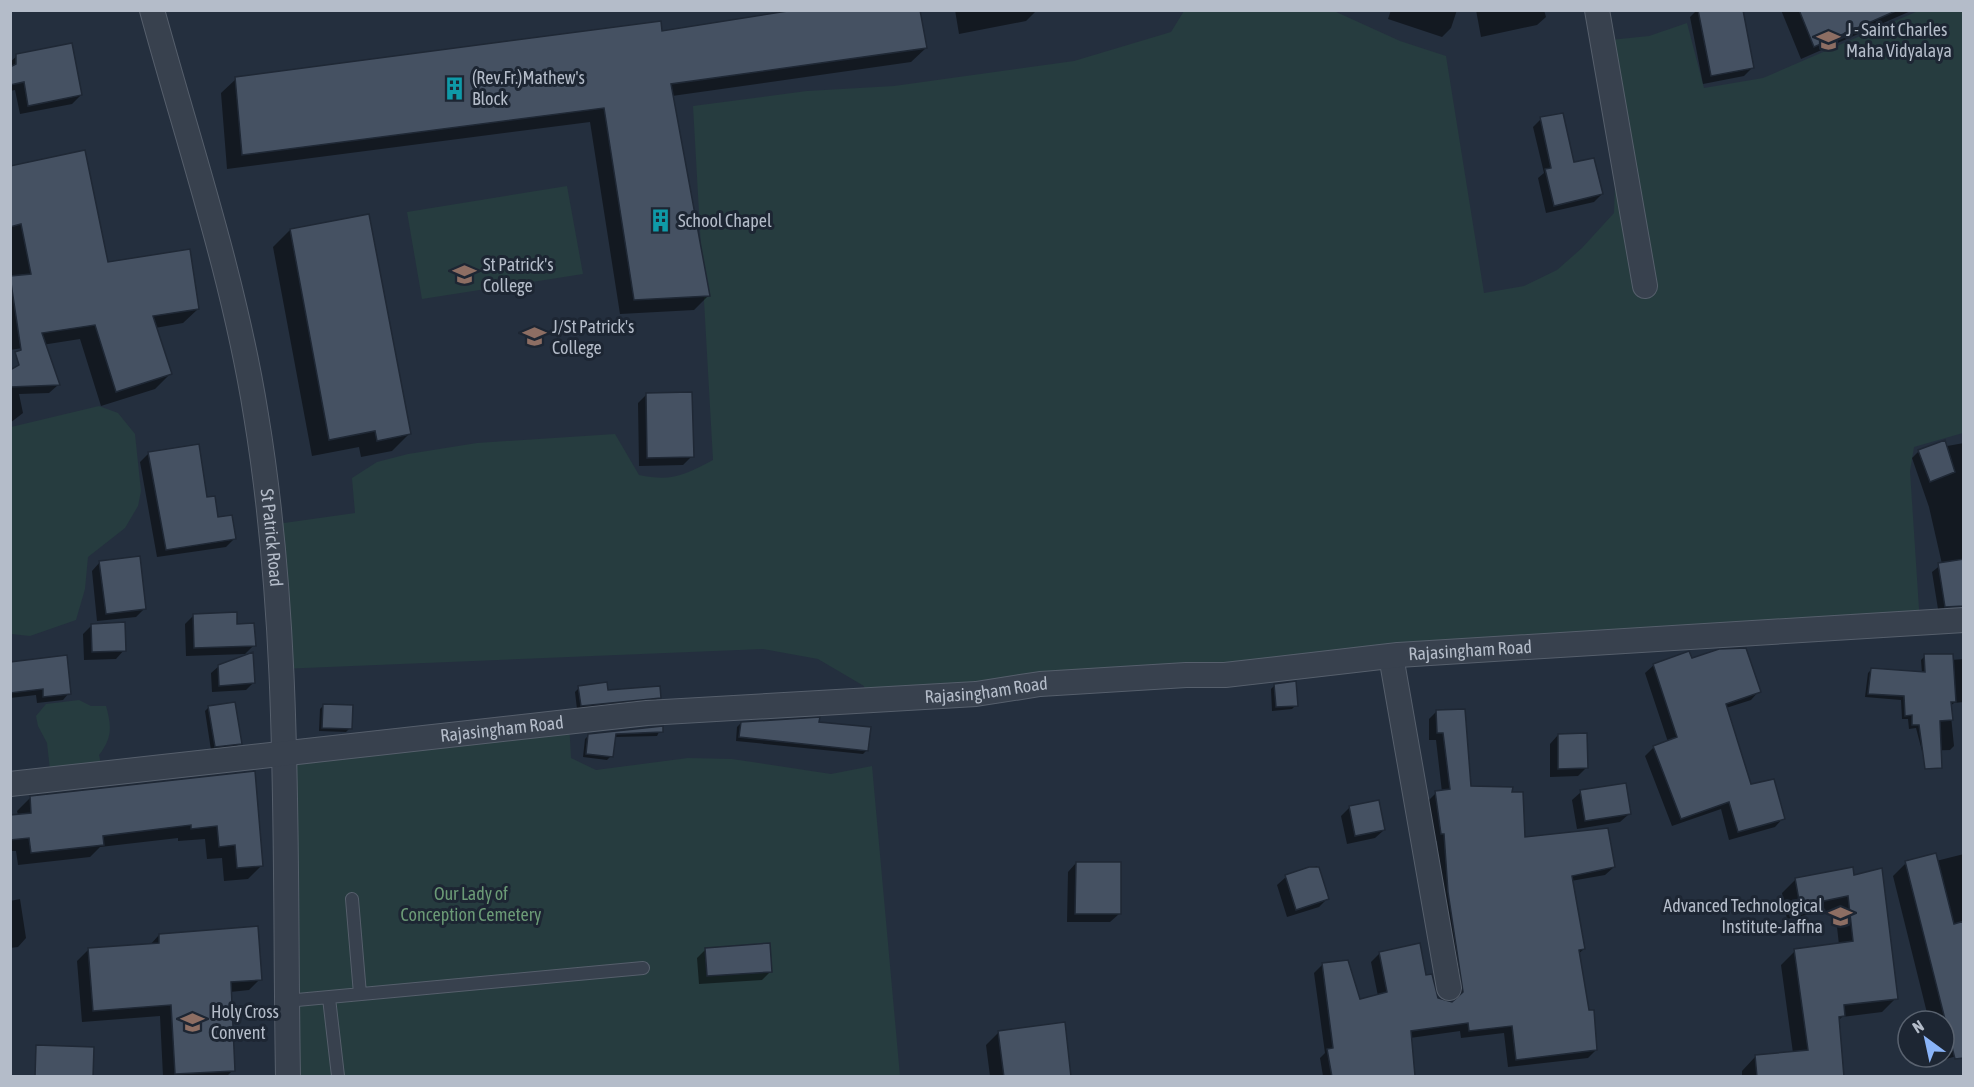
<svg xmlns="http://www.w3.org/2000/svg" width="1974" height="1087" font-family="'Asap Condensed',sans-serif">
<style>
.green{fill:#263c3f}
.shadow{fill:#0007}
.building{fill:#455162;stroke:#1f2835;stroke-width:1.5}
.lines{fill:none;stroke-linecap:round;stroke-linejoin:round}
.lane-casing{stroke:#565f6c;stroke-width:14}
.street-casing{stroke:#565f6c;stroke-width:26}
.lane{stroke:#38414e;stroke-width:12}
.street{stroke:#38414e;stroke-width:24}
.labels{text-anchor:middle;stroke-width:6;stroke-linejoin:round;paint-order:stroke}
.poi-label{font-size:18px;fill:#b4bcc9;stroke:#1d2633;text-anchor:start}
.street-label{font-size:18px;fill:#b4bcc9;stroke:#1d2633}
.park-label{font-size:18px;fill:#6b9a76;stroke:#1d2633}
</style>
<rect width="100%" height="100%" fill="#242f3e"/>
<path class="green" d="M1184,11h150l66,30 46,15 38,237 40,-7 33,-16 25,-22 32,-35 2,-54 -6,-119 39,-4 38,-13 17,65 59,-10 155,-67h45v422l-49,14 -4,24 10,153 -1054,77 -2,-15 -46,-27 -55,-10 -483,20 -10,-153 14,7 71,-10 -3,-35 25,-16 31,-8 69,-11 138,-9 24,41c33,7 45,0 74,-15l-20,-354 114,-15 87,-5 180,-25 97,-29z
M567,186l16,88 -161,25 -15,-87z
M99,406l19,7 17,21 6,57 -3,15 -13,22 -37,29 -3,32 -9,31 -46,16 -19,-2v-207z
M79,700l12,6h15c6,21 6,32 -7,49l4,18 -52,6 -4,-36 -9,-17 -2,-10 10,-12z
M569,722l2,36 25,12 92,-12 44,1 99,15 41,-8 28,310h-612l-5,-324z"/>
<path class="shadow" d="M955,10h79l1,2 -9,9 -67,13z
M1391,10h66l-6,18 -9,9 -54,-18z
M1476,10h68l2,7 -9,8 -56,12z
M1697,10h45l10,58 -8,8 -41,8 -13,-67z
M1781,10h132l-112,49z
M661,33l265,15 -15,14 -239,34 37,199 -15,15 -74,4 -30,-192 -363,47 -6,-76 15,-14z
M17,56l64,39 -9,9 -52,10 -5,-24 -5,1v-29z
M1541,119l32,45 29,30 -8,8 -48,11 -8,-35 6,-5 -11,-46z
M10,168l97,96 91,45 -15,14 -28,5 15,46 -15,15 -54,17 -21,-67 -70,11z
M290,230l119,204 -17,17 -31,6 -2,-10 -47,9 -39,-209z
M10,372l48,13 -9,8 -30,1 4,19 -13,10z
M647,394l45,62 -9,9 -44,1 -1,-63z
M1964,443v162l-26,4 -6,-37 10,-8 -13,-57 -17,-49 7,-7z
M149,453l56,46 11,20 18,20 -8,8 -69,10 -17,-95z
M100,562l45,46 -9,9 -39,4 -5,-50z
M193,616l43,9 18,20 -9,9 -59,2 -1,-32z
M92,625l32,25 -8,9 -32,1 -1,-26z
M1925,656l26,4 13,-1v43l-10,1 -4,3 4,40 -4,4 -28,1 -6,-23 -7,1 -1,-10h-6l-1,-19 -36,-3 3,-24 4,-4 50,4 -1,-13z
M1692,660l67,31 -8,9 -25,8 24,78 33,32 -8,9 -46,13 -8,-31 -49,17 -27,-70 9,-9 14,-5 -23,-69 9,-8z
M10,664l59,29 -6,7 -26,3 -1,-8 -26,3z
M219,666l34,17 -7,7 -34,2 -1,-19z
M1275,685l21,20 -4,4 -20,2 -1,-22z
M579,688l28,3 52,6 -4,4 -78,8 -2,-17z
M324,705l26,23 -4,4 -27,-1 1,-22z
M209,707l31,36 -4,4 -25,3 -6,-39z
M1437,711l33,77 54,51 90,28 -9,8 -34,6 13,68 -6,5 18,96 -8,8 -80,9 -4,-34 -43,5 -1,-7 -50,7 2,38h-89l-3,-18 5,-5 -11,-80 8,-8 37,36 19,-5 -7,-34 8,-8 46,23 12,22 15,5 3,-3 -14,-100 -4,-60h-4l-5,-40 8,-8 6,-1 -6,-52h-7v-21z
M741,723h76l50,27 -4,4 -127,-13 1,-14z
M661,728l-4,8 -43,1 -3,19 -4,4 -24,-3 2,-18 4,-4z
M1558,735l28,33 -8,8 -28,1v-33z
M253,773l8,93 -13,13 -24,2 -2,-23 -15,1 -2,-20 -27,2v-3l-78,9 -10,10 -72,8 -2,-14h-6v-35l8,-1 -1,-4 13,-13z
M1581,792l48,22 -9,8 -43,7 -5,-29z
M1350,807l34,23 -9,8 -28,6 -6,-28z
M1964,854v200l-25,7 -1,-4h6v-36h-15l-36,-145 13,-13 30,-2z
M1076,863l43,51 -9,8h-43l1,-50z
M1317,866l10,33 -8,8 -32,10 -10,-32 9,-8z
M1851,868l45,130 -14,14 -40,5 -4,4 5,55h-101v-5l13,-14 38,-4 -12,-88 14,-14 44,-6 -4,-36 -48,10 -5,-26 14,-14z
M20,899l6,39 -8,9 -8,1v-47z
M159,935l101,44 -11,11 -19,2 3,78 -6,6h-64l-3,-60 -78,6 -5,-61 12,-12 61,-4z
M706,949l65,22 -9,9 -63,4 -2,-26z
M999,1032l71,44h-80l-4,-31z"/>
<path class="building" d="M794,10h126l7,38 -256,36 39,212 -76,4 -30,-192 -362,47 -7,-78 426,-56 1,10z
M1698,10h45l11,58 -43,8z
M1799,10h99l-84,37z
M72,43l10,52 -54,11 -4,-24 -14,3v-18l6,-3v-10z
M1563,113l11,49 20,-4 9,36 -49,12 -9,-37 6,-1 -11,-51z
M85,150l23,112 82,-13 9,60 -46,7 19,58 -56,18 -21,-67 -53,8 18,52 -50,2v-17l9,-5 -4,-13 6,-2 -11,-74 21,-2 -10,-50 -11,3v-61z
M369,214l42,220 -34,7 -2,-10 -46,9 -39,-211z
M692,392l2,65 -47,1 -1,-65z
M1945,440l10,32 -25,10 -12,-32z
M199,444l8,53 8,-1 3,21 14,-2 4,24 -70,11 -18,-98z
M140,556l6,53 -40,5 -7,-53z
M1964,559v47l-19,1 -7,-44z
M237,612v12l17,-1 2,23 -62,2 -1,-34z
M125,622l1,29 -34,1 -1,-28z
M1746,648l15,44 -35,12 25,80 23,-5 11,40 -47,13 -9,-30 -48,17 -28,-73 24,-9 -24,-73 36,-13 3,7 27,-9z
M253,652l2,31 -36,3 -1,-21z
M1924,654h29l3,48h-5l2,18 -13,1 2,47 -17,1 -6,-44h-7v-10l-7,1 -1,-20 -36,-2 3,-26 54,4z
M67,655l4,39 -28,3v-8l-33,4v-31z
M1296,681l2,25 -22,1 -2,-23z
M607,682l1,8 52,-4 1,12 -80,8 -3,-20z
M235,702l7,42 -27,3 -7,-41z
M323,704l30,1 -1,24 -30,-1z
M1465,709l6,77 42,1 -1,5h11l2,45 83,-9 7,39 -43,9 13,73 -6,1 10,60h5l3,40 -81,10 -4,-34 -43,5 -1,-8 -57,8 4,45 -83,1 -5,-28 6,-1 -11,-85 26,-3 12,39 27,-7 -8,-40 41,-9 6,32 6,-1 6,24 14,4 11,-10 -15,-100 -4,-58h-3l-6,-43 15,-2 -7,-56h-6l-1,-23z
M820,717l-1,5 52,5 -3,24 -129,-14 2,-15z
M663,726v6l-47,2 -3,23 -27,-3 2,-20z
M1587,733l1,35 -30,1v-35z
M255,771l8,95 -26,2 -2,-23 -16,2 -2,-21 -26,3v-4l-88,11 1,9 -73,8 -2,-15 -19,2v-25l21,-2 -1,-17z
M1626,783l5,31 -46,7 -5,-31z
M1379,800l6,30 -30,6 -6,-30z
M1936,853l18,71 10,-3v137l-9,1 -50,-198z
M1076,862h45v52h-46z
M1309,867h10l10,32 -33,11 -11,-35z
M1853,867l1,8 28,-7 16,131 -54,6 1,11 -6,1 5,60h-87l-2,-22 53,-5 -14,-101 59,-8 -5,-45 -48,10 -5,-28z
M258,926l4,54 -31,2 4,89 -60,3 -4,-69 -78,6 -5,-63 71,-5v-9z
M770,943l2,29 -65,4 -2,-28z
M1065,1022l6,55h-67l-6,-46z
M36,1045l58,2 -1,30h-58z"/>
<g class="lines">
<defs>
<path id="lane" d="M352,899l8,95
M329,998l9,78
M286,1001l357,-33"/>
<g id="street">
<path id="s1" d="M152,10c37,135 82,267 104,405 36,218 28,442 32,661"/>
<path d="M1597,10l48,276"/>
<path d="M1391,656l58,332"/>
<path id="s2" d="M10,784l637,-71 329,-19 64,-10 146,-9h39l173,-20 566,-35"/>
</g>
</defs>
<use href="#lane" class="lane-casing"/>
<use href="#street" class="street-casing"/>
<use href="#lane" class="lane"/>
<use href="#street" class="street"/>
</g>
<defs>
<symbol id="school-bare" viewBox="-9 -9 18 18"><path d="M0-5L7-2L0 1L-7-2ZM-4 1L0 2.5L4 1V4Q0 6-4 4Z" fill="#8d6e63" stroke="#1d2633" stroke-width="2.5" paint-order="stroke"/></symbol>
<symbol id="building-bare" viewBox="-9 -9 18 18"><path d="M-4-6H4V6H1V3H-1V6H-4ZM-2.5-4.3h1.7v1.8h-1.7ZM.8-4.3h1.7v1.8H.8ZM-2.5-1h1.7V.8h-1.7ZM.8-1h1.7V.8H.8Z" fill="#0f9aa8" stroke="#1d2633" stroke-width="2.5" paint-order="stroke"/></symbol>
<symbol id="university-bare" viewBox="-9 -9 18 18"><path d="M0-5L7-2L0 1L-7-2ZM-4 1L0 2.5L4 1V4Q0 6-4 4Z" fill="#8d6e63" stroke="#1d2633" stroke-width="2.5" paint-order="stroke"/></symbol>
</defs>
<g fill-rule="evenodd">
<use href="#school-bare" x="1812" y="24" width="33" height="33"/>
<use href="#building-bare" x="438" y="72" width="33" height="33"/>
<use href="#building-bare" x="644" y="204" width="33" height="33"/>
<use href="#school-bare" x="448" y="258" width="33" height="33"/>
<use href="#school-bare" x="518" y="320" width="33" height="33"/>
<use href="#university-bare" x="1824" y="900" width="33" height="33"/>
<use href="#school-bare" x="176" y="1006" width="33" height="33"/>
</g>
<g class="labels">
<g class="poi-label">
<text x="1846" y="36">J - Saint Charles<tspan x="1846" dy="21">Maha Vidyalaya</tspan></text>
<text x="472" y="84">(Rev.Fr.)Mathew's<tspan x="472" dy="21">Block</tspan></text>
<text x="678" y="227">School Chapel</text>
<text x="483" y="271">St Patrick's<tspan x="483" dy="21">College</tspan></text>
<text x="552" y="333">J/St Patrick's<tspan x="552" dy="21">College</tspan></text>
<text x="1823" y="912" text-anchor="end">Advanced Technological<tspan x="1823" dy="21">Institute-Jaffna</tspan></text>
<text x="211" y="1018">Holy Cross<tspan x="211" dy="21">Convent</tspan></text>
</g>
<g class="street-label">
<text dy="6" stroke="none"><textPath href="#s1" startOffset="542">St Patrick Road</textPath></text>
<text dy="6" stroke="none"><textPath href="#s2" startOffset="1467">Rajasingham Road</textPath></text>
<text dy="6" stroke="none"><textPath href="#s2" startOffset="981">Rajasingham Road</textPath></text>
<text dy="6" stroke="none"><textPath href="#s2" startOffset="495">Rajasingham Road</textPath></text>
</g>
<g class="park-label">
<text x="471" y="900">Our Lady of<tspan x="471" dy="21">Conception Cemetery</tspan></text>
</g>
</g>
<rect width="1974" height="1087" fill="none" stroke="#b4bcc9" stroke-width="24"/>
<g transform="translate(1926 1039) rotate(327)"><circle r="28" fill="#1d2633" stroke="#59626f" stroke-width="1.5"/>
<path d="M0-4.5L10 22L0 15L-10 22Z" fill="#8ab4f8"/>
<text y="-9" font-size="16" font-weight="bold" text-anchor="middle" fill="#b4bcc9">N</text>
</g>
</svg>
